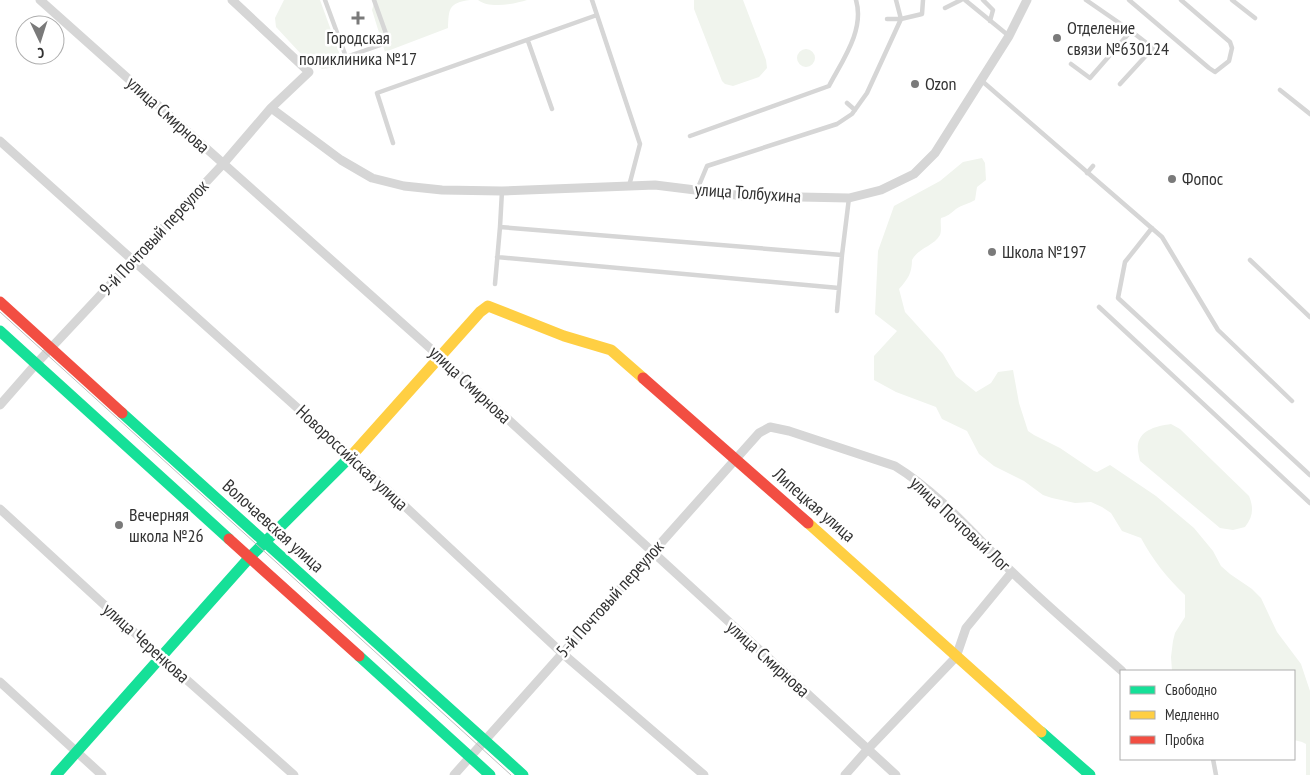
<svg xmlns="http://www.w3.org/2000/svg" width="1310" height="775" font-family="'PT Sans Narrow',sans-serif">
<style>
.green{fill:#f0f4ed}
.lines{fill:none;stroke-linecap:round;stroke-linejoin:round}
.lane{stroke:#d6d6d6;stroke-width:4.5}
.street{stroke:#d6d6d6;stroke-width:9}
.fast{stroke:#16e098;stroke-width:11}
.slow{stroke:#ffcf43;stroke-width:11}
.jam{stroke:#f24e42;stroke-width:11}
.tram{stroke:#bebebe;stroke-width:1}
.poi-dot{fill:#7a7a7a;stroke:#fff;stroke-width:2}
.labels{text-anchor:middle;stroke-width:5;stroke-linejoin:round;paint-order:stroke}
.poi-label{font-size:18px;fill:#323232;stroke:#fff;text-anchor:start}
.street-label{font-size:18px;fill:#323232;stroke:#fff}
</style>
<rect width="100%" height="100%" fill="#fff"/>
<path class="green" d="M284,0h36l24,66 -22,3 -21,-15 -25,-27 -1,-9z
M375,0h95c-22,3 -21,9 -22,28l-63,24 -13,-42z
M478,0h49c-12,4 -38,9 -49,0z
M694,0h49l23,60 1,8 -8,9 -26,9 -8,-2 -3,-3 -28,-72z
M797 58a9 9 0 1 1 18 0a9 9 0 1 1-18 0Z
M982,158l3,5 1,17 -9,7 -2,13c-6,4 -14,5 -19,9 -6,5 -8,7 -15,9 -1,5 1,12 -1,17 -6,11 -22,13 -28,25 0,13 -4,19 -13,29l6,23 38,42 13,22 20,16 15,-9 7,-11 15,-2 6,33 9,28 6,4 26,13 34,23 3,1 13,-7 46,31 38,32 19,23 8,15 9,8 22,15 9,9 16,34 24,32 9,27v84h-4v-31l-4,-2 -8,-2v-69h-122l-1,-14 2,-16 2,-8 10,-16v-22c-17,-16 -33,-36 -44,-57l-19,-7 -11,-18 -9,-6 -11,-5 -16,1 -23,-5 -9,-3 -19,-14 -30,-15 -15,-12 -12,-23 -25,-12 -6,-12 -40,-15 -22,-12v-24l23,-25 -22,-17 3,-63 16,-45 46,-25 23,-19z
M1171,424l9,5 69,67c5,12 4,21 -4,31l-12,3 -13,-2 -80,-67c-1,-5 -3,-12 -2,-17 3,-15 20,-18 33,-20z"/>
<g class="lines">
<path class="lane" d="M325,0l21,57 43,-15 -15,-42
M592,0l48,144 -11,42
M965,0l44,36
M983,0l10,10 -3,11
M1129,0l80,68 6,4 14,-11 3,-13 -2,-6 -49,-42
M1232,0l23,18
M945,8l16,-8
M887,19h14l21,-5 1,-14
M528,41l24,68
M1071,64l19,14 41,-47 -45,-31
M982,81l180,156 56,93 74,71
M1120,84l33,-36 -22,-17
M1280,90l30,24
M847,103l8,7
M690,136l139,-50c13,-25 36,-56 27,-86
M393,143l-16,-50 220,-78
M1087,173l6,-7
M697,190l10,-24 130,-42 15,-10 15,-21 34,-74 -5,-19
M502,191l-2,36 342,28 7,-57
M1152,228l-27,34 -7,36 192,177
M497,257l342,31
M1250,260l60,57
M495,284l5,-57
M1099,307l211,196
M837,311l5,-56
M1213,759l3,16"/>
<path class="street" d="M40,0l400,357 456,418
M271,108l70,52 31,18 32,8 38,4 60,1 153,-6 89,11 105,2 32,-8 33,-16 21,-21 74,-117 18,-36
M0,141l351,315 211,197 142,122
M0,405l36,-41 187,-200 48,-56 38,-36 -77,-72
M0,509l161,148 133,118
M0,682l102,93
M454,775l305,-342 11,-6 19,4 106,35c44,27 79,69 116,105 36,35 74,67 111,100
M845,775l22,-25 89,-93 10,-29 46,-56"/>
<path class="fast" d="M0,331l229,208
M122,413l401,362
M359,656l131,119
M1041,732l49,43
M56,775l194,-218 103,-103"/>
<path class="slow" d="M353,454l127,-142 8,-6 76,30 47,14 32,28
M808,523l233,209"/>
<path class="jam" d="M0,302l122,111
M643,378l165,145
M229,539l130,117"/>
<path class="tram" d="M0,312l511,463"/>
</g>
<g class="poi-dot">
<path d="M355.5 10.5h5v5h5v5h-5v5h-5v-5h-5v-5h5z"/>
<circle cx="1057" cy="38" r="5"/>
<circle cx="915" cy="84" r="5"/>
<circle cx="1172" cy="179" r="5"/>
<circle cx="992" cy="252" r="5"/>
<circle cx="119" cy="525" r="5"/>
</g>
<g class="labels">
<g class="poi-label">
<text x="1067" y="34">Отделение<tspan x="1067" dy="21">связи №630124</tspan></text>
<text x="358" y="44" text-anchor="middle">Городская<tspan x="358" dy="21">поликлиника №17</tspan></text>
<text x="925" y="90">Ozon</text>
<text x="1182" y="185">Фопос</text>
<text x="1002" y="258">Школа №197</text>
<text x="129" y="521">Вечерняя<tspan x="129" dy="21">школа №26</tspan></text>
</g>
<g class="street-label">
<text transform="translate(168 115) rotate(42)" y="6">улица Смирнова</text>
<text transform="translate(748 193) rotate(4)" y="6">улица Толбухина</text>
<text transform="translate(154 238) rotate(-47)" y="6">9-й Почтовый переулок</text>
<text transform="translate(470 385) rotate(43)" y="6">улица Смирнова</text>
<text transform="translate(352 458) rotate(43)" y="6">Новороссийская улица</text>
<text transform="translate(814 505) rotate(41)" y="6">Липецкая улица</text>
<text transform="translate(960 524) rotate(43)" y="6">улица Почтовый Лог</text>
<text transform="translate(273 526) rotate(42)" y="6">Волочаевская улица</text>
<text transform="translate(610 599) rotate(-48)" y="6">5-й Почтовый переулок</text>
<text transform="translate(146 643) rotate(42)" y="6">улица Черенкова</text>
<text transform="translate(768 659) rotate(42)" y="6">улица Смирнова</text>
</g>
</g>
<rect x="1120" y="670" width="175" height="90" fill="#ffffff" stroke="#adadad"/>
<rect x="1130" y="686" width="25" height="8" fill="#16e098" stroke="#adadad"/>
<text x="1165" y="695" font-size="15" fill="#323232">Свободно</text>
<rect x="1130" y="711" width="25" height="8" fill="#ffcf43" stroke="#adadad"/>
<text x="1165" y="720" font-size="15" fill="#323232">Медленно</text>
<rect x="1130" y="736" width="25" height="8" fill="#f24e42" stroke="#adadad"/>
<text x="1165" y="745" font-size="15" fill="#323232">Пробка</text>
<g transform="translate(40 40) rotate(176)"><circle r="24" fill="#ffffff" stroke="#adadad"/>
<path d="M0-4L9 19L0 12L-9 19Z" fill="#7a7a7a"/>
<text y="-8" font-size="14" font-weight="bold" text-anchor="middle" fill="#323232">С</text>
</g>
</svg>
